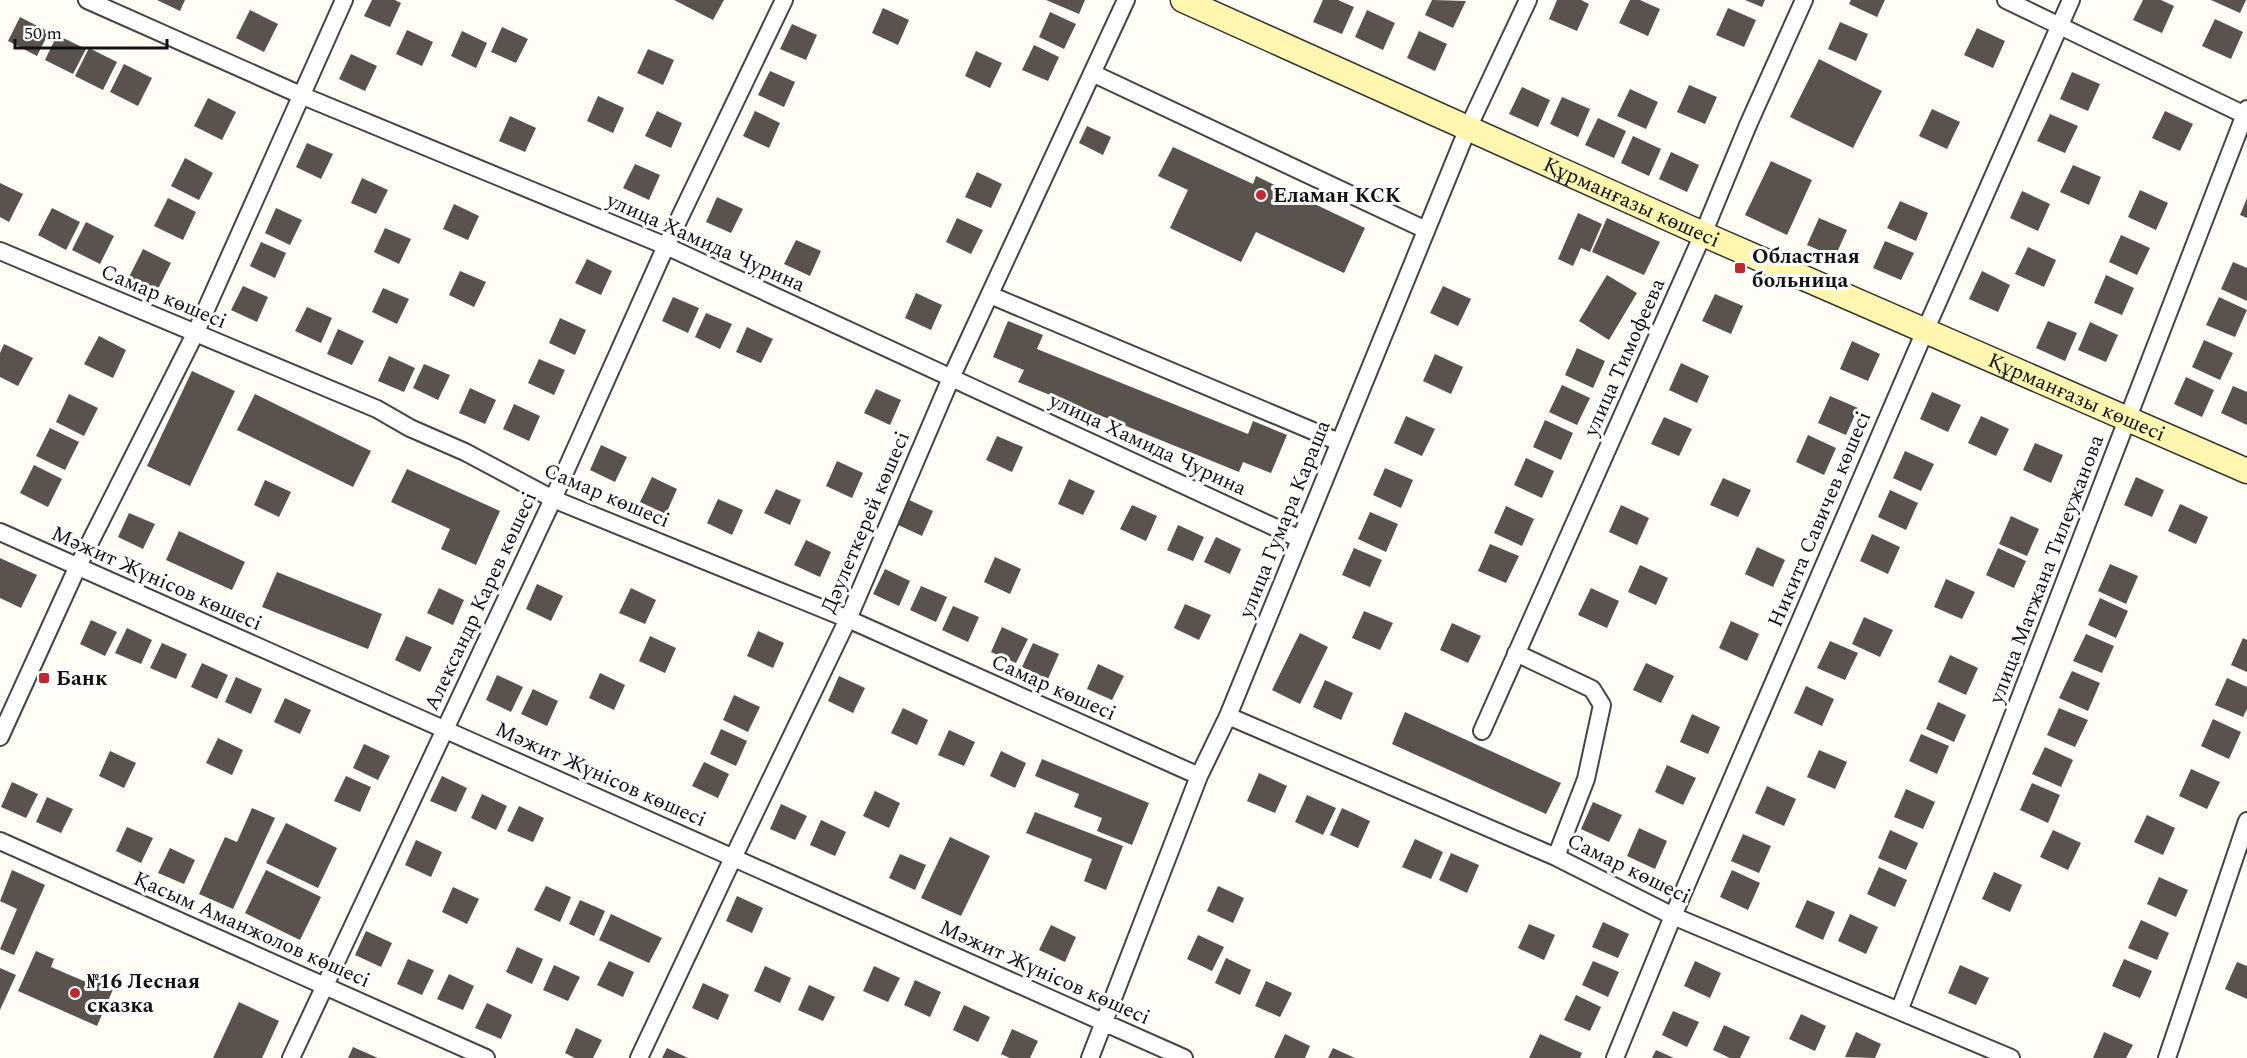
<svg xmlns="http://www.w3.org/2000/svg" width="2247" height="1058" font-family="Spectral,serif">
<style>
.building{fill:#5a524d}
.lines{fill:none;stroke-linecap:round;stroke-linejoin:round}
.street-casing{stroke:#444;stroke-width:20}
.secondary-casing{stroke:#333;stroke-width:27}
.street{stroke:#fff;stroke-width:16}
.secondary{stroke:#fff6b0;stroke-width:24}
.poi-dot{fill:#c4262e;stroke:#fff;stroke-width:2}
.labels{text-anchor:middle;stroke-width:6;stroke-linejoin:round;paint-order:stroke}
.poi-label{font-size:21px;font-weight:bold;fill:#111;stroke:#fff;text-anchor:start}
.street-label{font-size:21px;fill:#111;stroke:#fff}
</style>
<rect width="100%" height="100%" fill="#fffdf5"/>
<path class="building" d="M157,0h28l-5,11z
M372,0h23l6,3 -11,24 -26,-11z
M674,0h50l-11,20z
M1046,0h39l-6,14z
M1323,0h15l16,7 -12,27 -29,-12z
M1432,0l34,1 -13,27 -28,-13z
M1557,0h24l8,4 -12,27 -28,-12z
M1630,0h10l20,9 -12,27 -29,-13z
M1745,0h20l-3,7z
M1851,0h34l-8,17 -28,-13z
M2143,0h18l13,6 -12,27 -29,-13z
M2211,0h35l-6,13z
M883,8l26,12 -11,25 -26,-12z
M1728,8l28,12 -12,27 -28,-12z
M250,10l28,14 -14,28 -28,-14z
M1367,10l28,13 -12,27 -28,-13z
M1050,12l26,12 -12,25 -25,-12z
M20,17l29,15 -12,24 -29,-15z
M2215,19l28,13 -12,27 -29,-13z
M1840,22l28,12 -12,27 -28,-12z
M792,24l25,11 -11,25 -26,-11z
M502,27l26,12 -12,24 -25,-11z
M1977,28l28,13 -12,27 -29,-13z
M407,30l26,12 -11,24 -26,-12z
M462,31l25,12 -11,25 -25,-12z
M1419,31l28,13 -12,27 -28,-13z
M57,35l29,14 -13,25 -28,-14z
M1034,45l25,12 -11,24 -26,-11z
M89,48l28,14 -14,28 -28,-14z
M648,49l26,11 -11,25 -26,-12z
M976,51l26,12 -12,25 -25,-12z
M351,54l26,12 -12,25 -26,-12z
M1819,59l63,32 -29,57 -63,-31z
M124,64l28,14 -14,28 -28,-14z
M770,71l25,11 -11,25 -26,-12z
M2072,72l28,12 -12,27 -28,-12z
M1689,85l28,12 -12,27 -28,-12z
M1522,87l28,13 -12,27 -29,-13z
M1630,89l28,13 -12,27 -29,-13z
M598,96l26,12 -11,25 -26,-12z
M1562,97l28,12 -12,28 -28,-13z
M208,98l28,14 -14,28 -28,-14z
M1932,109l28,13 -13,27 -28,-13z
M657,111l25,12 -11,25 -26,-12z
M755,111l25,12 -11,25 -26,-12z
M2165,111l28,13 -13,27 -28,-13z
M2050,114l28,12 -13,27 -28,-12z
M510,116l26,12 -11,24 -26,-11z
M1598,118l28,13 -12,27 -29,-13z
M1087,126l24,11 -8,18 -24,-12z
M1633,136l28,13 -12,27 -28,-13z
M307,143l26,11 -12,25 -25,-12z
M1173,147l80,37 3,-8 109,52 -21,45 -88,-41 -15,30 -71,-34 18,-38 -30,-14z
M1671,152l28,13 -12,27 -28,-13z
M185,158l28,15 -14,27 -28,-14z
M1771,161l41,19 -25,55 -42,-20z
M635,164l25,11 -11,25 -26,-12z
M2073,165l28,12 -12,28 -29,-13z
M977,172l25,12 -11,24 -26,-11z
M362,178l26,12 -12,24 -25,-11z
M0,183l23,11 -14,28 -9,-5z
M2140,190l28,13 -12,27 -28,-13z
M2022,191l28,13 -12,27 -28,-13z
M717,197l26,12 -12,24 -25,-11z
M168,198l28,14 -13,28 -29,-14z
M2247,198v20l-7,-3z
M1900,201l28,12 -12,28 -29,-13z
M454,204l25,12 -11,24 -25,-11z
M52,208l28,14 -14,28 -28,-15z
M276,208l26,12 -12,25 -25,-12z
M1578,213l24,11 -12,28 -9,-4 -8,18 -15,-7z
M957,218l26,12 -12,24 -25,-12z
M1607,218l53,24 -16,33 -52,-23z
M1819,218l28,12 -12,27 -28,-12z
M86,222l28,14 -14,28 -28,-14z
M385,228l26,11 -12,25 -25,-12z
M2121,235l29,13 -13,27 -28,-13z
M796,240l25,11 -11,25 -26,-12z
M1885,241l29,12 -13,27 -28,-12z
M261,242l25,11 -11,25 -25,-12z
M2028,247l28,13 -12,27 -29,-13z
M143,249l28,14 -14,28 -28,-14z
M587,259l25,12 -11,24 -26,-12z
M2233,262l14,6v33l-26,-12z
M460,271l26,11 -12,25 -25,-12z
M1982,271l28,14 -12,27 -29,-13z
M1607,275l30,18 -28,47 -30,-19z
M2106,275l28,13 -12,27 -28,-12z
M243,286l25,11 -11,25 -26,-12z
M1443,286l28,13 -13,27 -28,-13z
M383,288l26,11 -12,25 -25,-12z
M916,293l26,12 -11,25 -26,-12z
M1715,294l28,12 -12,28 -29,-13z
M673,297l26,11 -11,25 -26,-12z
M2219,297l28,13 -12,27 -29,-12z
M307,307l25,11 -11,25 -26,-12z
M706,313l26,11 -12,25 -25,-12z
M560,318l26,12 -11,25 -26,-12z
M1008,321l35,14 -6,14 211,85 5,-13 34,14 -16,38 -28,-11 -4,10 -221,-90 6,-12 -31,-13z
M2048,321l29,12 -12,28 -29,-13z
M2090,322l28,13 -12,27 -28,-12z
M747,327l26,12 -12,24 -25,-11z
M338,329l26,12 -12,24 -25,-11z
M99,336l27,14 -13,28 -29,-14z
M2204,340l29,13 -13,27 -28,-13z
M1852,341l28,13 -12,27 -28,-12z
M4,344l29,14 -15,28 -18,-9v-24z
M1577,348l28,13 -12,27 -28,-13z
M1435,354l28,13 -12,27 -28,-13z
M389,356l26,12 -11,24 -26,-11z
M539,359l26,11 -11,25 -26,-12z
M1681,363l28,13 -12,27 -28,-13z
M424,364l26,11 -12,25 -25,-12z
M192,371l43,20 -45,95 -43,-20z
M2186,377l28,13 -12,27 -28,-13z
M1562,385l28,13 -13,27 -28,-13z
M2233,386l14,6v33l-26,-12z
M470,388l26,12 -11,24 -26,-11z
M876,389l25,11 -11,25 -26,-12z
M1932,392l29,13 -13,27 -28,-13z
M69,394l29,14 -14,28 -28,-14z
M255,394l116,57 -18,36 -116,-57z
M1830,396l28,12 -12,27 -28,-12z
M514,404l26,12 -11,25 -26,-12z
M1406,416l29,13 -13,27 -28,-13z
M1981,416l28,13 -13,27 -28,-13z
M1664,417l28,12 -13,27 -28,-12z
M1545,420l28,13 -12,27 -28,-13z
M50,428l29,14 -14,28 -29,-14z
M1808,435l28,13 -12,27 -28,-13z
M997,436l26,11 -11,25 -26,-12z
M2035,443l28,12 -12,28 -28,-13z
M601,445l26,12 -12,25 -25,-12z
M1905,451l29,13 -13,27 -28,-13z
M1526,458l28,13 -12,27 -28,-13z
M837,461l26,12 -11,25 -26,-12z
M34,465l28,14 -14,28 -28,-14z
M1385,468l28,12 -12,28 -28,-13z
M407,469l93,42 -24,54 -35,-16 9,-20 -59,-27z
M652,477l25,12 -11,25 -26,-12z
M2136,477l28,13 -12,27 -28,-12z
M1723,478l28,12 -13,27 -28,-12z
M1069,479l26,12 -12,24 -25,-11z
M265,480l26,12 -12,25 -25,-12z
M776,489l25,11 -11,25 -26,-12z
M1890,490l28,13 -12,27 -28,-13z
M718,499l25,11 -11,25 -25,-12z
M907,499l26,12 -11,25 -26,-12z
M2180,504l28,13 -12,27 -28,-13z
M1132,505l25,11 -11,25 -26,-12z
M1621,505l28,13 -12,27 -28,-13z
M1506,506l28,13 -12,27 -28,-13z
M1370,512l28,12 -12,28 -28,-13z
M129,513l26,11 -12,25 -25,-12z
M2011,516l28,13 -12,27 -28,-12z
M1178,525l26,12 -11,24 -26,-11z
M179,531l66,31 -13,28 -66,-30z
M1872,534l28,13 -12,27 -28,-13z
M1216,537l25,12 -11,25 -26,-12z
M806,540l25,12 -11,25 -26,-12z
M1490,544l29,12 -13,27 -28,-12z
M1757,547l28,13 -12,27 -28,-13z
M1354,548l28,12 -12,27 -28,-12z
M1998,548l28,13 -12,27 -28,-13z
M995,557l26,12 -11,25 -26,-12z
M0,558l37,17 -16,33 -21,-10z
M2110,564l28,12 -12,28 -28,-13z
M1640,565l28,13 -12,27 -28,-13z
M885,569l25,12 -11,25 -26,-12z
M277,572l105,42 -14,35 -106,-42z
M1946,579l29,13 -13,27 -28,-12z
M537,584l26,12 -12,25 -25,-12z
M921,586l26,11 -11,25 -26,-12z
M439,588l25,12 -11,25 -26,-12z
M631,588l25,12 -11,24 -26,-11z
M1591,588l28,13 -12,27 -29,-13z
M2100,598l28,13 -12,27 -28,-13z
M1185,604l26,11 -12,25 -25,-12z
M953,606l26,11 -11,25 -26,-12z
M1364,611l29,12 -13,27 -28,-12z
M1864,617l29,13 -13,27 -28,-13z
M91,620l26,12 -12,24 -25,-12z
M1731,621l28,13 -12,27 -28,-13z
M1452,623l29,13 -13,27 -28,-13z
M1002,627l26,12 -12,24 -25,-11z
M127,628l25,12 -11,24 -26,-11z
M758,631l26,12 -11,25 -26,-12z
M1300,633l28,14 -28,57 -28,-14z
M2086,634l28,12 -12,27 -29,-12z
M406,636l26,11 -12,25 -25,-12z
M650,636l26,12 -11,25 -26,-12z
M2243,638l4,2v32l-16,-7z
M1830,641l28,12 -13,27 -28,-12z
M162,643l25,11 -11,25 -26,-11z
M1033,643l26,11 -11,25 -26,-12z
M1950,655l28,13 -12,27 -28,-13z
M202,663l26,12 -11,24 -26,-12z
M1646,663l28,13 -13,27 -28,-13z
M1098,664l26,12 -12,24 -25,-11z
M2072,671l28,12 -12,28 -29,-13z
M600,673l25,12 -11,25 -25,-12z
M497,675l26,12 -12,25 -25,-12z
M839,676l26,12 -12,25 -25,-12z
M236,677l26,12 -11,25 -26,-12z
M2227,678l20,9v22l-4,8 -28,-12z
M1325,680l28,13 -12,27 -28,-13z
M1806,686l28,13 -12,27 -28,-13z
M533,689l25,12 -11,25 -26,-12z
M734,695l26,12 -12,25 -25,-12z
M285,698l26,12 -11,24 -26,-12z
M1938,702l28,13 -12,27 -28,-13z
M903,708l25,12 -11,25 -26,-12z
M2059,708l29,12 -13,27 -28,-12z
M1405,712l156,71 -15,31 -154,-70z
M1692,714l28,13 -12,27 -28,-12z
M2213,719l28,13 -12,27 -28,-13z
M721,729l26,12 -11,25 -26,-12z
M949,730l26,12 -11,24 -26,-11z
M1921,734l28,12 -12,28 -28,-13z
M218,738l25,12 -11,25 -26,-12z
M364,744l26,12 -12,24 -25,-12z
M2045,747l28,13 -12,27 -29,-13z
M1819,750l28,12 -12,27 -28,-12z
M110,751l26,12 -12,25 -25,-12z
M1001,751l25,12 -11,25 -25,-12z
M1042,759l107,44 -17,42 -35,-14 5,-13 -28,-11 5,-13 -44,-18z
M704,762l25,12 -11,24 -26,-12z
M1667,765l29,13 -13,27 -28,-13z
M2191,769l29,13 -13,27 -28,-13z
M1259,773l28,13 -12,27 -28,-12z
M346,776l25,11 -11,25 -26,-11z
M442,776l25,12 -11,24 -26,-11z
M12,782l26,12 -12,24 -25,-11z
M2032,783l28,12 -12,28 -28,-13z
M1767,786l29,13 -12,27 -29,-13z
M1906,789l29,13 -12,27 -29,-12z
M875,791l25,12 -11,25 -26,-12z
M482,794l25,12 -11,24 -25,-12z
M1307,795l29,13 -13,27 -28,-13z
M47,797l26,12 -12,24 -25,-11z
M1593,802l29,13 -13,27 -28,-13z
M781,804l26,12 -12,24 -25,-11z
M519,806l25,12 -11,24 -26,-11z
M252,808l23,10 -42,91 -34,-15 26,-57 12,5z
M1342,808l28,13 -12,27 -28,-13z
M1035,812l88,34 -17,44 -22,-9 8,-22 -66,-26z
M2147,815l28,13 -12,27 -29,-13z
M821,820l25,12 -11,24 -25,-11z
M286,823l51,25 -19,40 -52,-25z
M127,827l26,11 -12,25 -25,-12z
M1639,828l28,13 -12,28 -28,-13z
M1890,830l28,13 -12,27 -28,-12z
M2053,830l28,13 -13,27 -28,-13z
M1743,834l28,12 -12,27 -28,-12z
M950,837l40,19 -29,60 -40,-18z
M1415,839l28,13 -12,27 -29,-12z
M416,840l26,12 -11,25 -26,-12z
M170,848l25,12 -11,24 -26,-11z
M1451,853l28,12 -12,28 -28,-13z
M900,854l26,11 -11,25 -26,-12z
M1879,867l28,13 -12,27 -28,-13z
M12,870l33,15 -31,70 -14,-6 17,-40 -17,-8z
M266,870l55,27 -21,43 -55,-27z
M1732,870l28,13 -12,27 -28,-13z
M1994,872l28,13 -12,27 -28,-13z
M2159,877l29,13 -12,27 -29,-13z
M546,886l25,11 -11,25 -26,-12z
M1218,886l26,12 -11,25 -26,-12z
M453,887l26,12 -12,25 -25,-12z
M737,896l26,12 -11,25 -26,-12z
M580,900l25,11 -11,25 -25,-12z
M1807,900l28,12 -12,28 -28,-13z
M611,914l51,24 -13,25 -50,-23z
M1850,914l28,13 -12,27 -28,-13z
M2141,920l28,13 -12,27 -29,-12z
M1603,922l26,12 -11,24 -26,-11z
M1529,924l26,11 -11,25 -26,-12z
M1051,925l25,12 -11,25 -26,-12z
M366,931l26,12 -11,24 -26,-12z
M1198,935l26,12 -12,24 -25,-12z
M517,947l26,12 -11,25 -26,-12z
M36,951l18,8 -3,8 42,18 3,-8 19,8 -18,41 -79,-35z
M1226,958l25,12 -11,25 -25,-12z
M408,959l26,11 -12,25 -25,-11z
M2124,959l28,12 -12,27 -28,-12z
M609,961l25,11 -11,25 -26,-12z
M1593,961l26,11 -11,25 -26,-12z
M1695,961l26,12 -11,25 -26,-12z
M2237,962l10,4v33l-22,-10z
M554,965l26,12 -12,24 -25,-11z
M1960,965l29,13 -13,27 -28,-12z
M765,966l26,12 -11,25 -26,-12z
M874,966l26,12 -12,24 -25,-11z
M0,968l16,7 -16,35z
M449,974l25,12 -11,24 -26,-11z
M915,980l26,12 -11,25 -26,-12z
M1266,981l26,12 -12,24 -25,-11z
M703,983l26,12 -11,25 -26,-12z
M809,985l26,12 -12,24 -25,-11z
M1576,995l25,12 -11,24 -26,-11z
M239,1002l40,19 -17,37h-49z
M487,1003l25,12 -11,24 -26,-11z
M964,1005l26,12 -12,25 -25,-12z
M1673,1011l26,11 -12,25 -25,-12z
M1801,1014l25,12 -11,25 -26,-12z
M1724,1025l26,12 -10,21h-10l-17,-8z
M576,1028l26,12 -9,18h-18l-10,-5z
M1012,1029l26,12 -8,17h-20l-9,-4z
M1856,1032l25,12 -6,14 -30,-1z
M2104,1032l29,13 -7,13h-33z
M1285,1034l25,12 -5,12h-31z
M1540,1034l42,19 -2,5h-51z
M353,1047l25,11h-30z
M667,1048l21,10h-26z
M1333,1048l22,10h-27z
M1656,1050l18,8h-22z"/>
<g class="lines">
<defs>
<path id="street" d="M87,0l216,96 363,150 634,293
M2006,0l241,116
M1092,73l334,157
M0,251l377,158 33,19 55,24 88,47 295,120 351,157
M990,295l349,147
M0,532l1184,526
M1516,653l76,36 10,16 -16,74 -30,78
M1228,716l328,141 117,59 338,142
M1482,731l221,-497 45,-109 56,-125
M0,737l77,-169 118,-234 149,-334
M0,841l486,217
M1899,1011l348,-902
M291,1058l262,-559 113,-253 118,-246
M639,1058l94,-200 115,-239 103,-241 175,-378
M1090,1058l109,-282 29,-60 240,-588 60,-128
M1615,1058l58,-142 252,-585 146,-331
M2167,1058l80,-237"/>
<g id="secondary">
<path id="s1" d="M1183,0l520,234 544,237"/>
</g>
</defs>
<use href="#street" class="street-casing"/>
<use href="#secondary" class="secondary-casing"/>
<use href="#street" class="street"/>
<use href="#secondary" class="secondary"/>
</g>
<g class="poi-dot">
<circle cx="1261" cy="195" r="6"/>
<rect x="1734" y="262" width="12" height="12" rx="3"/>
<rect x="38" y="672" width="12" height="12" rx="3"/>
<circle cx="75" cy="993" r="6"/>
</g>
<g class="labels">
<g class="poi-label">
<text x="1273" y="202">Еламан КСК</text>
<text x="1752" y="263">Областная<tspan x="1752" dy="24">больница</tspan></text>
<text x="56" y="685">Банк</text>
<text x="87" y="988">№16 Лесная<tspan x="87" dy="24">сказка</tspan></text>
</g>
<g class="street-label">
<text dy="7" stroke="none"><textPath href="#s1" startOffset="492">Құрманғазы көшесі</textPath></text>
<text transform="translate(706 242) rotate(24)" y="7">улица Хамида Чурина</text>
<text transform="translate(164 296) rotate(23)" y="7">Самар көшесі</text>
<text transform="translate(1624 357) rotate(-66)" y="7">улица Тимофеева</text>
<text dy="7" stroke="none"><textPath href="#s1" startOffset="978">Құрманғазы көшесі</textPath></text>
<text transform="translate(1148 444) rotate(25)" y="7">улица Хамида Чурина</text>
<text transform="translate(607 495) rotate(23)" y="7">Самар көшесі</text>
<text transform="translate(1284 519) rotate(-68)" y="7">улица Гумара Караша</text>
<text transform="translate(1819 519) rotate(-67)" y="7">Никита Савичев көшесі</text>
<text transform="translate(865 522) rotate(-67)" y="7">Дәулеткерей көшесі</text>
<text transform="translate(2046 569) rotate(-69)" y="7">улица Матжана Тилеужанова</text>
<text transform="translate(157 578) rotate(24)" y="7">Мәжит Жүнісов көшесі</text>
<text transform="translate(480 601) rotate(-65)" y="7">Александр Карев көшесі</text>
<text transform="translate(1054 687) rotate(24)" y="7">Самар көшесі</text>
<text transform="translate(601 774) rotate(24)" y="7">Мәжит Жүнісов көшесі</text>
<text transform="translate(1629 868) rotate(26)" y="7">Самар көшесі</text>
<text transform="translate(252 929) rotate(24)" y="7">Қасым Аманжолов көшесі</text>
<text transform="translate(1045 972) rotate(24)" y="7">Мәжит Жүнісов көшесі</text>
</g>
</g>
<path d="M15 39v9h152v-9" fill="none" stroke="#111111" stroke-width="3"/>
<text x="24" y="39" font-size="18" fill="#111111" stroke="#ffffff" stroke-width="4.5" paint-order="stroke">50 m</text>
</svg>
